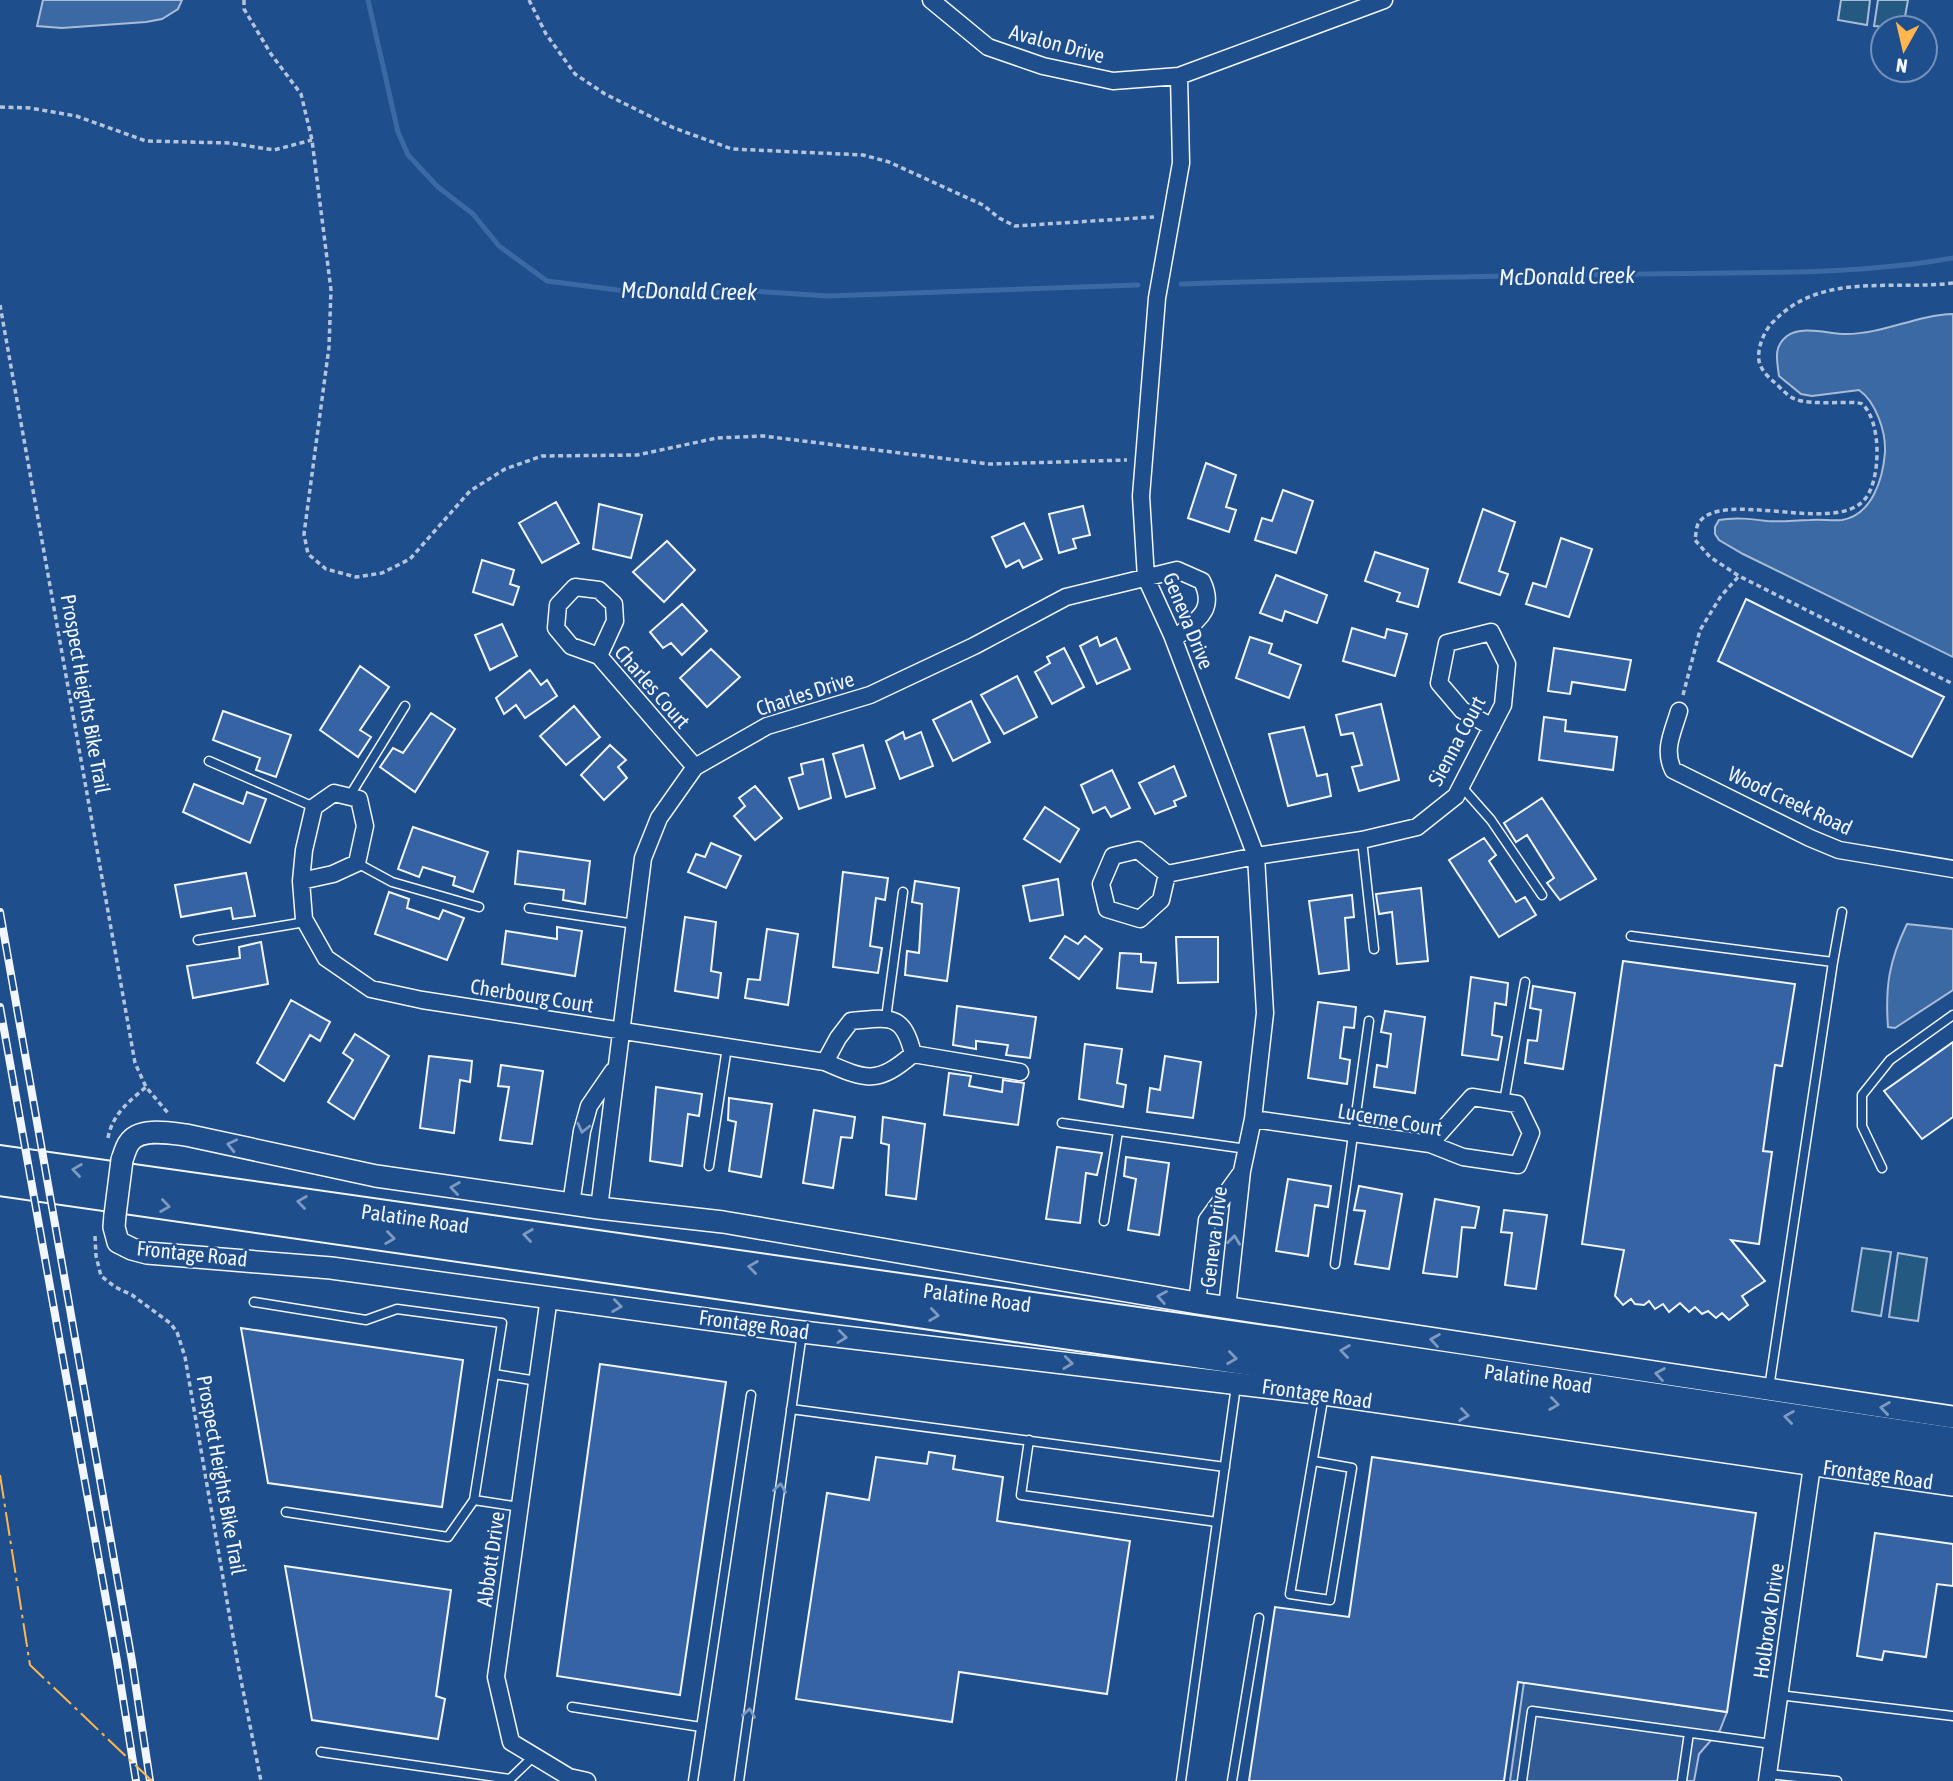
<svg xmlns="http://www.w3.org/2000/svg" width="1953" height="1781" font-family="'Asap Condensed',sans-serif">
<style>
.green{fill:#245a82;stroke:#a8bbd7;stroke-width:2}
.parking{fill:#305b95;stroke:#a8bbd7;stroke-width:2}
.water{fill:#3b69a3;stroke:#a8bbd7;stroke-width:2}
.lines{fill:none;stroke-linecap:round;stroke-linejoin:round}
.stream{stroke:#3b69a3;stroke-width:5}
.building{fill:#3563a3;stroke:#f2f6ff;stroke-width:2}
.service-casing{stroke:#f2f6ff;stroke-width:11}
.minor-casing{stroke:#f2f6ff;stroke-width:19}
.tertiary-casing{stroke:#f2f6ff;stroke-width:24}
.trunk-casing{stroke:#f2f6ff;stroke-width:30}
.path{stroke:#b3c4dc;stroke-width:3.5;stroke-dasharray:5 3.5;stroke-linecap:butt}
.service{stroke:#1f4e8c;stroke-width:8}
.minor{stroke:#1f4e8c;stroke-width:16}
.tertiary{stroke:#1f4e8c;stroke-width:21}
.trunk{stroke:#1f4e8c;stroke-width:26}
.rail-casing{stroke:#f2f6ff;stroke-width:8}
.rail{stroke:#1f4e8c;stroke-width:5;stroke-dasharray:16;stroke-linecap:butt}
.tertiary-bridge-casing{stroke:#f2f6ff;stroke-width:24;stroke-linecap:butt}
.tertiary-bridge{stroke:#1f4e8c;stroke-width:21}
.power{stroke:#ffb74d;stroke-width:2;stroke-dasharray:24 5 3.5 5;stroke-linecap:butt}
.oneway{stroke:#7e9ac0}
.labels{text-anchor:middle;stroke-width:5;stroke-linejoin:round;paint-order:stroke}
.street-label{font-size:21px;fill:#f2f6ff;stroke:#1f4e8c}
.water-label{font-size:23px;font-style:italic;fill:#f2f6ff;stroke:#1f4e8c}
</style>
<rect width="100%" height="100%" fill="#1f4e8c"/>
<path class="green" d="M1841,0h29l-3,25 -29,-5z
M1878,0h30l-5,28 -29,-2z
M1862,1248l29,4 -10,64 -29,-5z
M1898,1253l29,5 -9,63 -29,-4z"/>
<path class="parking" d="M1524,1682l203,30 -7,18 -21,24 -5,27h-184z"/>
<path class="water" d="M43,0h139l-4,9 -16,10 -16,3 -84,6 -25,-2z
M1953,314v343l-210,-103 -24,-14 -4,-6v-7l4,-7c16,-3 32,-1 48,1 15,1 29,-1 43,-1 11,-1 22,1 32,0 30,-5 41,-41 43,-68 1,-20 -9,-50 -26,-62l-47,6 -11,-2 -22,-18c-2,-16 -6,-29 8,-40 15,-11 42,-2 59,-2 37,0 70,-19 107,-20z
M1907,924l46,5v61l-58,38 -7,-1c-3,-40 1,-66 19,-103z"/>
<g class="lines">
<path class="stream" d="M368,0l30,132 10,23 30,32 35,27 26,32 48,35 110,14 94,-4 77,5 310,-11
M1181,284c153,-5 307,-8 460,-10 102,-2 212,2 312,-16"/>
</g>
<path class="building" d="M1206,463l30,12 -10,32 10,3 -7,22 -41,-14z
M1283,490l30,11 -17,52 -41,-13 7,-22 10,3z
M556,502l23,41 -37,20 -23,-40z
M599,504l43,11 -11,43 -38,-9z
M1083,506l7,29 -17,4 3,9 -17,5 -10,-39z
M1483,509l32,13 -16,49 9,3 -8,21 -41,-13z
M1024,523l18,36 -19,9 -4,-8 -13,7 -14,-30z
M1561,538l31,11 -23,68 -43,-13 7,-21 13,4z
M667,541l28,29 -31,32 -31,-30z
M1375,552l53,17 -10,38 -21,-6 3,-8 -35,-12z
M482,560l32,10 -4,14 9,3 -6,18 -40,-13z
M1276,575l51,20 -10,28 -32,-12 -3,10 -22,-8z
M1746,599l198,98 -32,60 -194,-96z
M682,604l25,27 -25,24 -11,-12 -8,5 -13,-16z
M502,624l15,32 -27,14 -15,-35z
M1352,628l33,10 2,-9 20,5 -12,42 -52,-15z
M1097,637l3,9 16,-8 14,31 -33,15 -17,-38z
M1250,637l22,7 -3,9 32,12 -12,33 -53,-20z
M1064,648l20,39 -32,17 -17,-32 15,-9 -3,-6z
M1554,648l77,12 -6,30 -53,-8 -2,12 -22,-3z
M711,649l29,28 -33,30 -27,-29z
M360,666l29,21 -29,43 11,7 -13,20 -38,-27z
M530,670l11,15 6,-5 10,16 -32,22 -9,-13 -12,9 -8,-16z
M1017,676l20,41 -33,17 -23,-39z
M971,701l19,41 -37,19 -20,-41z
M1381,704l18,76 -40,11 -7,-24 10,-2 -9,-32 -12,2 -5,-20z
M574,706l26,31 -34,28 -26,-29z
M223,711l68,24 -15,42 -20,-7 4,-12 -47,-18z
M431,713l24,16 -40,63 -35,-25 13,-19 10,5z
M1544,717l22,3 -1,11 52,6 -4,33 -74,-10z
M1304,727l13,49 10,-2 4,22 -43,10 -19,-72z
M903,732l2,7 16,-7 12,34 -33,13 -14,-38z
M610,745l16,15 -8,7 9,11 -23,22 -23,-25z
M863,745l12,43 -29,9 -13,-43z
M823,759l8,39 -32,11 -10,-31 14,-4 -2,-10z
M1174,766l12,30 -12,5 2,5 -21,8 -16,-31z
M1112,770l18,38 -19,9 -6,-10 -12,6 -12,-28z
M194,784l49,20 4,-12 19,7 -16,44 -67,-31z
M755,786l27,32 -27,22 -21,-24 11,-10 -6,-8z
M1542,798l54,81 -36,21 -13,-17 7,-5 -27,-43 -11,7 -12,-19z
M1045,807l34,22 -19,33 -36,-23z
M413,827l75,25 -15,40 -20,-7 2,-8 -32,-10 -4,10 -21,-8z
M1484,838l12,17 -7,6 27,41 9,-5 11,18 -37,22 -50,-77z
M711,843l30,13 -15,32 -38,-16 8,-18 9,3z
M518,851l72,10 -5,43 -22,-4 1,-10 -49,-6z
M843,872l45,6 -3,22 -9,-2 -6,48 12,2 -4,25 -45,-6z
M246,873l9,43 -22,3 -2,-11 -50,9 -6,-32z
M1058,879l5,36 -33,6 -7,-35z
M915,881l44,7 -12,93 -42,-6 2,-24 12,2 3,-49 -10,-2z
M1421,888l7,73 -31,3 -5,-52 -13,2 -3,-20z
M389,892l20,7 -2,9 32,11 4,-9 21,8 -17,42 -72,-26z
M1352,895l2,22 -9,1 4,52 -30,4 -10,-73z
M685,917l31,5 -5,49 10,2 -3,25 -43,-7z
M557,927l25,4 -7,45 -73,-12 4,-33 51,8z
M767,929l31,5 -10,71 -43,-7 3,-19 12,1z
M1065,936l13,8 7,-8 17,13 -23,30 -29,-21z
M1176,937h42v45l-40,1z
M261,942l7,42 -75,14 -6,-32 53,-8 -1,-11z
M1120,953l21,1v8l15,1 -4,29 -35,-4z
M1623,961l172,23 -13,82 -7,-1 -12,86 9,1 -13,92 -28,-4 34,41 -23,15 6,9 -19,15 -7,-7 -6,5 -8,-7 -6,3 -7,-7 -6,5 -9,-9 -11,9 -6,-8 -8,5 -6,-8 -5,4 -9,-1 -4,-5 -8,6 -8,-9 9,-46 -42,-6z
M1471,977l37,6 -2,22 -11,-2 -3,32 10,2 -4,23 -36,-5z
M1533,986l42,7 -12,76 -38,-6 3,-23 9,1 4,-31 -11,-2z
M291,1000l39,22 -10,19 -10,-6 -26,46 -27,-18z
M1318,1002l38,5 -2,21 -10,-1 -4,31 10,2 -3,24 -39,-6z
M957,1006l79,11 -6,41 -24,-3 2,-10 -32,-4v8l-23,-4z
M1385,1011l40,6 -10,76 -41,-6 3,-22 10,2 4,-33 -10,-2z
M355,1034l34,22 -35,63 -26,-17 25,-42 -10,-7z
M1953,1042v75l-31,22 -38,-48z
M1085,1044l37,5 -5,34 9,2 -3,22 -44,-8z
M429,1056l43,5 -2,21 -10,-2 -6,53 -34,-5z
M1165,1056l36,6 -8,56 -46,-6 3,-24 10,2z
M501,1065l42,6 -11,73 -32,-4 9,-53 -11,-1z
M949,1073l22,3 -2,10 33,6 1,-12 21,3 -6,42 -74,-10z
M656,1087l46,7 -3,22 -11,-2 -6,52 -32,-5z
M729,1098l43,6 -11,73 -32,-6 7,-49 -8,-2z
M814,1110l41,7 -3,21 -11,-1 -8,51 -30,-5z
M883,1117l42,7 -9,75 -30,-4 3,-50 -8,-2z
M1057,1147l45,6 -5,22 -11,-2 -6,50 -34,-4z
M1126,1157l43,6 -10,72 -31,-5 8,-51 -12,-3z
M1288,1179l43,7 -3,21 -13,-2 -7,51 -32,-5z
M1359,1186l43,8 -13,75 -34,-5 10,-53 -11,-1z
M1435,1199l44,8 -4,21 -13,-1 -5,50 -34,-4z
M1504,1210l43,5 -11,74 -31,-4 7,-52 -11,-1z
M241,1328l222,32 -21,147 -174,-24z
M600,1364l126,18 -46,313 -123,-19z
M929,1452l26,4 -2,13 50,8 -6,44 133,20 -23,153 -148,-22 -7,50 -156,-23 31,-206 42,7 7,-43 51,7z
M1372,1457l384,56 -29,199 -209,-30 -14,99h-255l26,-174 74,10z
M1875,1533l78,11v42l-16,-2 -11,73 -42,-6 -2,9 -25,-4z
M285,1566l166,24 -15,106 9,3 -7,40 -126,-19z"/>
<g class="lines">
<defs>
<path id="service" d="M209,761l105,46
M1461,786l30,34 51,75
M349,797l56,-91
M1362,840l12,109
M357,863l35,19 87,25
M529,908l106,16
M1631,936l202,26 -64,426
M198,940l107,-18
M1833,962l9,-50
M886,1018l17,-126
M1504,1102l21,-120
M1062,1123l185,26
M709,1166l18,-119
M1882,1168l-20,-42v-31l28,-35 63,-45
M1104,1221l14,-90
M1335,1264l34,-243
M254,1302l112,18 31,-11 105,14 -8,51
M791,1409l434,58
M1029,1440l-8,55 196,27
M1313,1461l39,7 -22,132 -40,-6 34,-200
M520,1507l-46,-7 20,-126 43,7
M286,1512l162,25 26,-37
M1779,1695l174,21
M572,1707l129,20
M321,1752l189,27 24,-23
M1768,1774l69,7
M693,1781l58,-386
M739,1781l63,-448
M1181,1781l55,-395
M1232,1781l27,-163
M1522,1781l10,-70 240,33
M1682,1781l7,-48"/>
<path id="minor" d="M931,0l57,47 55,19 70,15 66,-5 205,-76
M1179,76l2,87 -24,135 -16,198 5,82 26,57 84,221 9,157 -12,106 -11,52 -15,137
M599,656l16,-35 -1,-17 -15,-14 -24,-3 -17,18 -2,23 15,18 28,10 96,111
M1679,711c-6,21 -16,38 -6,59l137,68 29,12 114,19
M1138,850l29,24 -6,26 -21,19 -33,-10 -6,-25 12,-28z
M1167,874l89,-18 106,-16 55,-13 39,-31 47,-91 4,-41 -16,-32 -44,11 -8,40 23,27 30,17
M301,881l32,-7 24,-11 8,-37 -6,-27 -25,-6 -20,14 -10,43 -3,31 3,38 22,39 45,31 51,11 403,62c41,18 52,23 88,-8l107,18
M825,1062l13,-24 13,-17c38,-3 52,-9 62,33
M1253,1119l177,25 33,13 55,8 13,-32 -14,-29 -45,-7 -42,47
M571,1204l11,-73 7,-25 24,-35
M599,1208l44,-350 16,-40 36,-51 72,-41 103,-31 104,-49 92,-49 111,-27 25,11c15,31 -7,40 -28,58
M549,1297l-53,380 15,65 58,35 18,4
M1197,1303l10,-83 34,-47
M1767,1781l45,-315"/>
<path id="tertiary" d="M122,1160c2,-6 4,-13 7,-17 10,-16 41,-10 57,-8l190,41 223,32 124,14 474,81 756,114
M115,1215l-1,12 4,15 14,7 15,4 184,15 463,63 530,63 629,91"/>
<path id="trunk" d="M0,1159l1328,189 625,93
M0,1182l1953,281"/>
</defs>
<use href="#service" class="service-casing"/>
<use href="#minor" class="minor-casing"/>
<use href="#tertiary" class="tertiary-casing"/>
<use href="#trunk" class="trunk-casing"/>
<path class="path" d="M244,0v9l27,45 30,40 11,46 19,150 -2,57 -25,187 4,20 18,15 30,8 26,-4 28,-14 60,-68 35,-22 37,-13 95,-1 80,-17 46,-2 226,28 138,-4
M529,0l17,34 29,40 30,20 69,34 58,21 131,6 26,7 94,43 16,13 16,8 139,-9
M0,107l30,1 46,8 70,25 84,2 44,7 38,-10
M1953,283c-61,8 -132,-12 -180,39 -9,9 -16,26 -14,39 2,9 9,16 15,21 6,5 13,14 21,17 16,7 61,1 67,5 20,17 19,76 3,95 -30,37 -145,-12 -167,25 -2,4 -2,11 -3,16l15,17 29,19 214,108
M0,305l135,758 11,24 22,26
M1683,695l17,-65 21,-34 18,-20
M108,1138c4,-23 21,-37 38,-51
M95,1236l1,20 5,20 14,11 17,8 38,28 7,9 8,25 53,308 23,116"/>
<use href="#service" class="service"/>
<use href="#minor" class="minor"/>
<use href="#tertiary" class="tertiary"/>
<use href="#trunk" class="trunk"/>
<defs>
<path id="rail" d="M0,912l132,749 18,120
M0,1007l117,654 19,120"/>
</defs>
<use href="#rail" class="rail-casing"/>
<use href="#rail" class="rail"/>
<defs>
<path id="tertiary-bridge" d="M115,1215l7,-55"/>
</defs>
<use href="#tertiary-bridge" class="tertiary-bridge-casing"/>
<use href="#tertiary-bridge" class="tertiary-bridge"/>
<path class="power" d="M0,1475l30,190 122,116"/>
</g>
<defs><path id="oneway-chevron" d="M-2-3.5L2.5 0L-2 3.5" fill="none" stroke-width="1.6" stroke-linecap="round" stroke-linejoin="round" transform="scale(1.75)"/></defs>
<g class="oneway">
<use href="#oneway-chevron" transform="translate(583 1128) rotate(103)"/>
<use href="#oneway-chevron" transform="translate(232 1145) rotate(-167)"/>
<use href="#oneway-chevron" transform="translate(77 1170) rotate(-172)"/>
<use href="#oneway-chevron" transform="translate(455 1188) rotate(-172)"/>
<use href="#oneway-chevron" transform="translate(302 1202) rotate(-172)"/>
<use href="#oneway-chevron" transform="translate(165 1206) rotate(8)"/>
<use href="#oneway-chevron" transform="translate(528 1235) rotate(-172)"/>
<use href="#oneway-chevron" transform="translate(390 1238) rotate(8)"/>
<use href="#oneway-chevron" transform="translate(1234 1240) rotate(-83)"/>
<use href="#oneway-chevron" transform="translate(753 1267) rotate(-172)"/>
<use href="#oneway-chevron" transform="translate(1162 1297) rotate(-170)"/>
<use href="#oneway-chevron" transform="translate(617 1306) rotate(8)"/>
<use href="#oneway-chevron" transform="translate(934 1315) rotate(8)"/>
<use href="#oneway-chevron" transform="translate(842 1337) rotate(7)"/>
<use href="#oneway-chevron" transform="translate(1435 1340) rotate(-171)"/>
<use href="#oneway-chevron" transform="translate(1345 1351) rotate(-172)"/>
<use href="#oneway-chevron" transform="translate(1232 1358) rotate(8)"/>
<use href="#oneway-chevron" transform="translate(1068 1363) rotate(7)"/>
<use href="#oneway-chevron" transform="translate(1660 1374) rotate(-171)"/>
<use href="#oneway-chevron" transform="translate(1554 1404) rotate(8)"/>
<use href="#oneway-chevron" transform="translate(1885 1408) rotate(-172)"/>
<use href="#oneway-chevron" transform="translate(1464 1415) rotate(8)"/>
<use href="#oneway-chevron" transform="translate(1789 1417) rotate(-172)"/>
<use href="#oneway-chevron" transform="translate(780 1488) rotate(-82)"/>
<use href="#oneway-chevron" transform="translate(749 1713) rotate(-82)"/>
</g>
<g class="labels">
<g class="street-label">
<text transform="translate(1057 44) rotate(15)" y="7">Avalon Drive</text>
<text transform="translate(1188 621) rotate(68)" y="7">Geneva Drive</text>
<text transform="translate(652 687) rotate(49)" y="7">Charles Court</text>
<text transform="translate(85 694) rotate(80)" y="7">Prospect Heights Bike Trail</text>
<text transform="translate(805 694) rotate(-18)" y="7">Charles Drive</text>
<text transform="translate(1457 741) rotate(-62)" y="7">Sienna Court</text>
<text transform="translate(1790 801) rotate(25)" y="7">Wood Creek Road</text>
<text transform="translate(532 996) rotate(9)" y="7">Cherbourg Court</text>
<text transform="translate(1390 1120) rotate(10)" y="7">Lucerne Court</text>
<text transform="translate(415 1219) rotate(8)" y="7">Palatine Road</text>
<text transform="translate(1214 1237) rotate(-83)" y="7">Geneva Drive</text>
<text transform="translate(192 1254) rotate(6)" y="7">Frontage Road</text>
<text transform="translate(977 1298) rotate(8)" y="7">Palatine Road</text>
<text transform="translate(754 1325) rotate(8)" y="7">Frontage Road</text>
<text transform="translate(1538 1379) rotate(8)" y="7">Palatine Road</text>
<text transform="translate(1317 1394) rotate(8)" y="7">Frontage Road</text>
<text transform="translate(221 1475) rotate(80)" y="7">Prospect Heights Bike Trail</text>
<text transform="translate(1878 1475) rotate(8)" y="7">Frontage Road</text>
<text transform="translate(491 1559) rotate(-82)" y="7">Abbott Drive</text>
<text transform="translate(1769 1621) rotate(-82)" y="7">Holbrook Drive</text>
</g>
<g class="water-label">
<text transform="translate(1567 276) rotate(-1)" y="8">McDonald Creek</text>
<text transform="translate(689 291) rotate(1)" y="8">McDonald Creek</text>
</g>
</g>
<g transform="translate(1904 49) rotate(188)"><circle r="33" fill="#1f4e8c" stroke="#7391ba" stroke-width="2"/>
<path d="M0-5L12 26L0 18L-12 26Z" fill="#ffb74d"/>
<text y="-10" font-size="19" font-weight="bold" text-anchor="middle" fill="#f2f6ff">N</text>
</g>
</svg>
